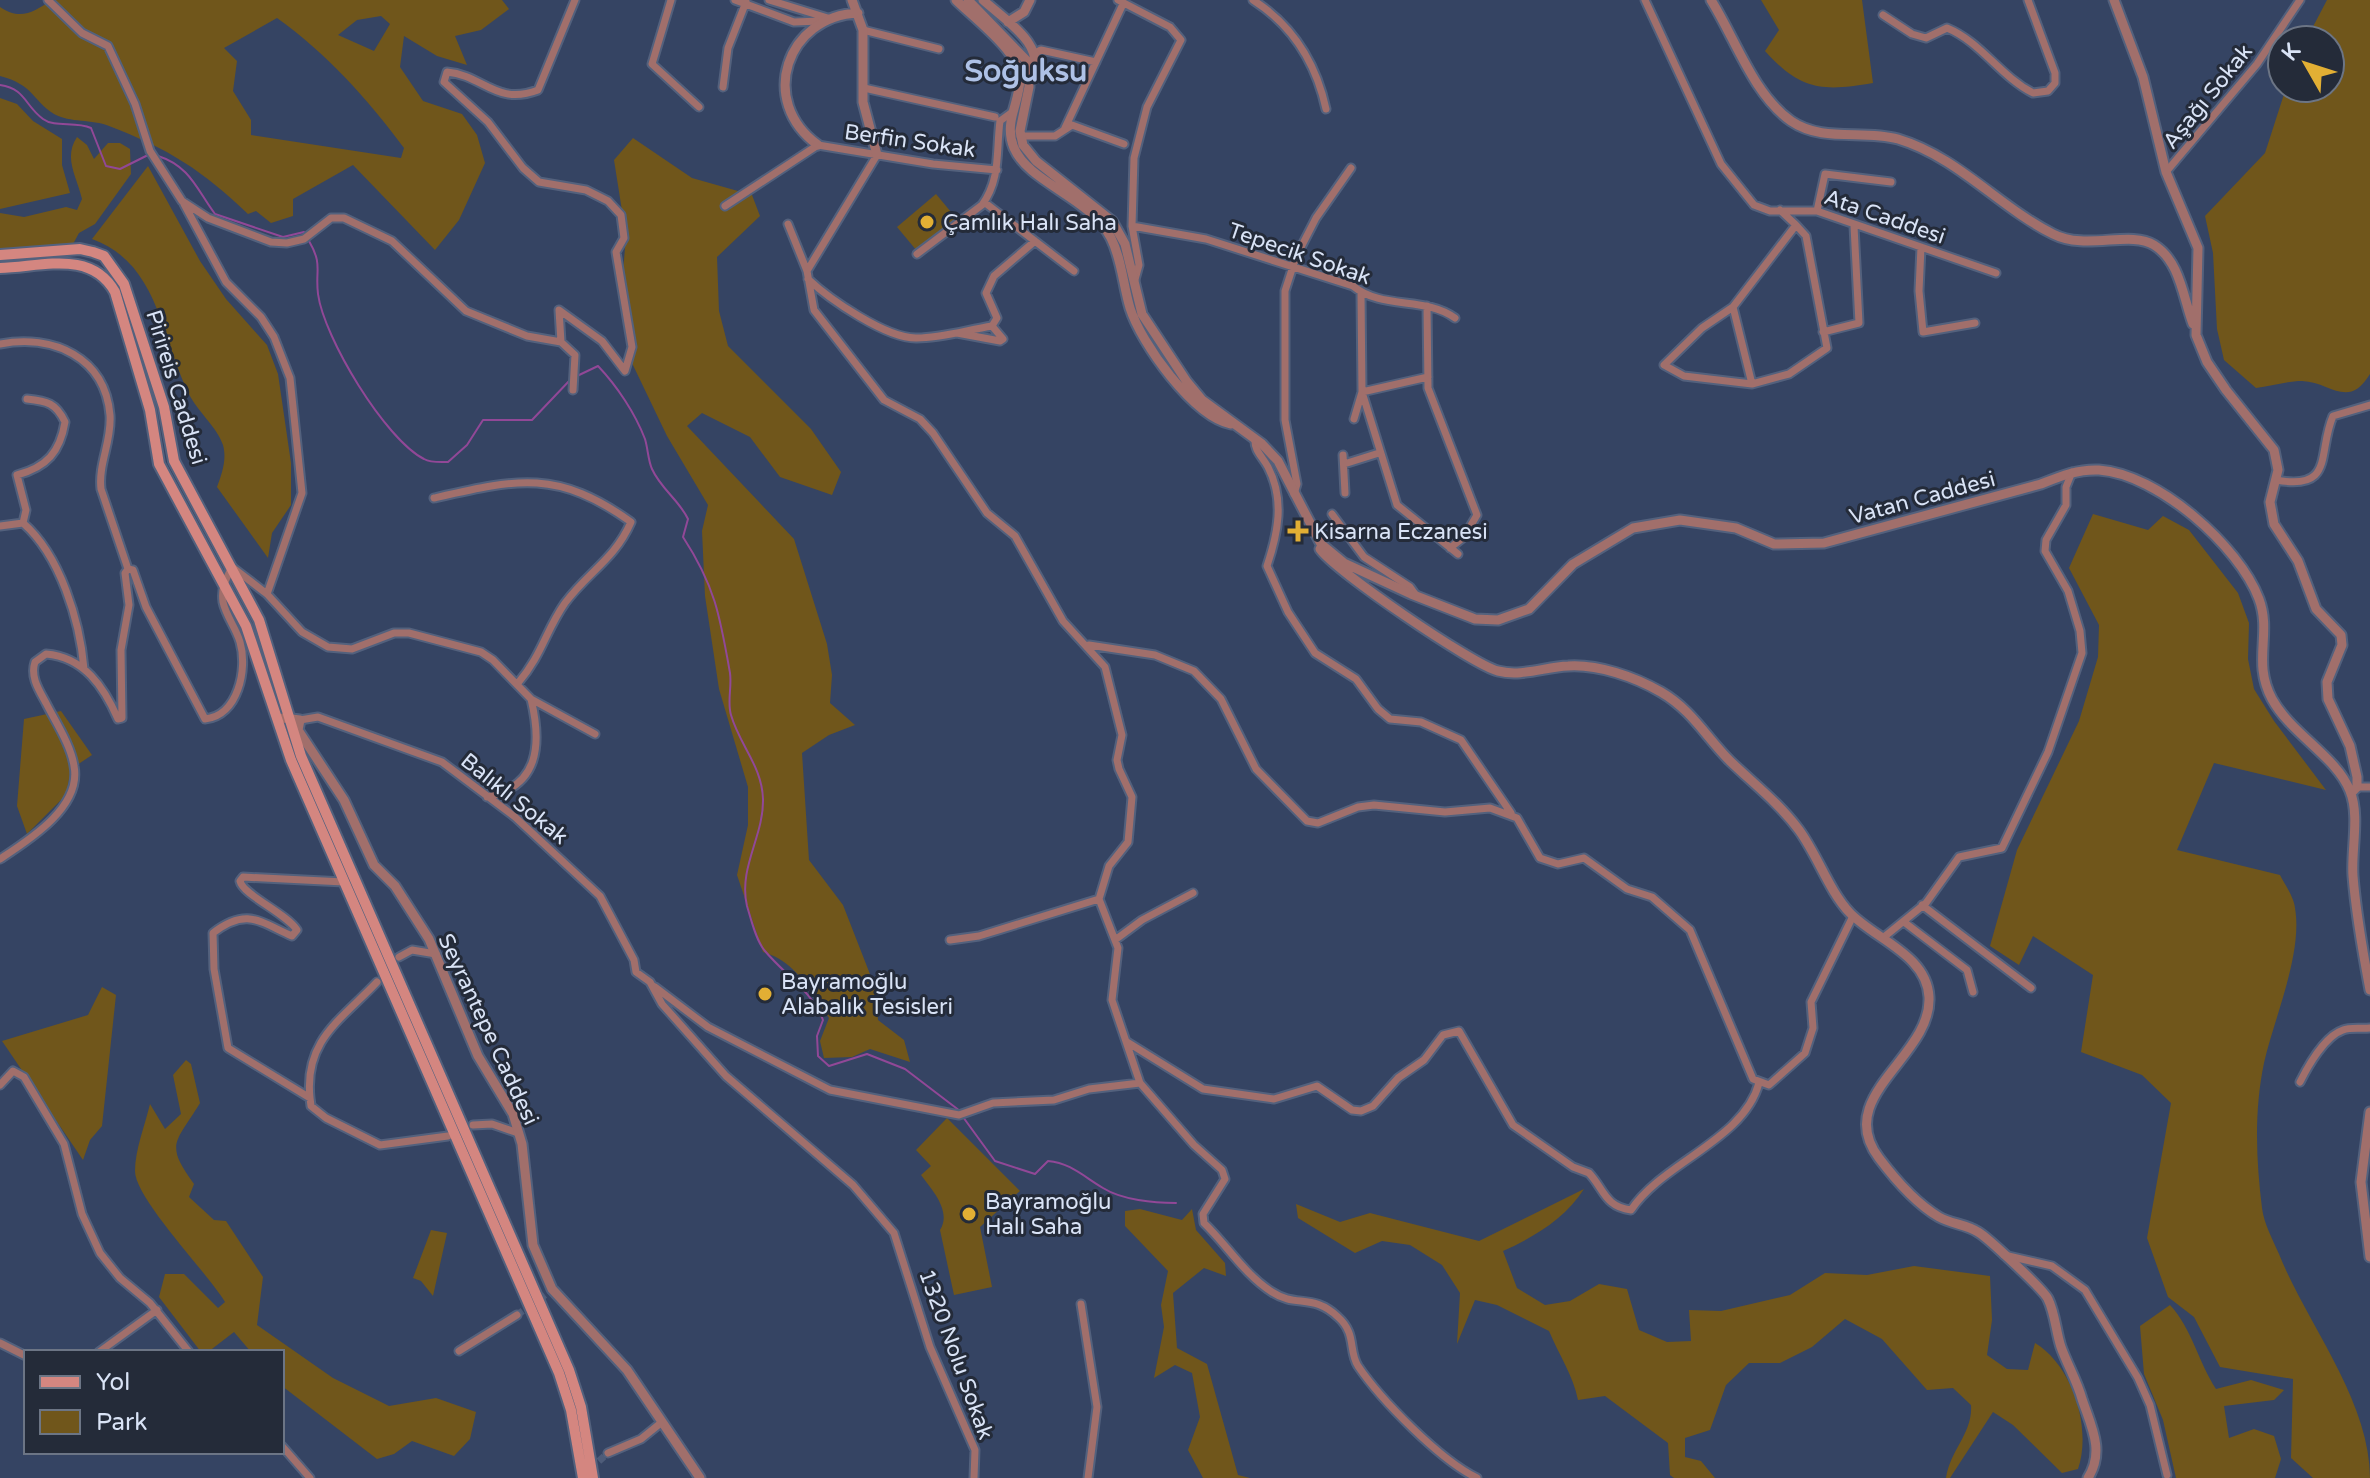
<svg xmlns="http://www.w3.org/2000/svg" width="2370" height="1478" font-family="'Varela Round',sans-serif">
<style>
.green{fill:#70561b;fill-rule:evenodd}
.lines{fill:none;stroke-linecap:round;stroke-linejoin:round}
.stream{stroke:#914897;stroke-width:2}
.minor-tunnel{stroke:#4e5c79;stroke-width:7;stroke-dasharray:7 3.5;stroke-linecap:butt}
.minor-casing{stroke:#53617d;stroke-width:11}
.tertiary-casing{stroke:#53617d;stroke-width:13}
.secondary-casing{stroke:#53617d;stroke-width:14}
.minor{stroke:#a16f6b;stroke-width:7}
.tertiary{stroke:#a16f6b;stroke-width:9}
.secondary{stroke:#d48680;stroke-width:10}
.poi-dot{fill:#e2af34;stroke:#242b39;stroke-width:3}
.labels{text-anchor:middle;stroke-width:6;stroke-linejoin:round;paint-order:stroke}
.street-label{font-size:22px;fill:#d9e3f6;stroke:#242b39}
.poi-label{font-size:22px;fill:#d9e3f6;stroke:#242b39;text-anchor:start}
.district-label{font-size:30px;font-weight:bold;fill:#aec1e6;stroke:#242b39}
</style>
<rect width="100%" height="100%" fill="#354463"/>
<path class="green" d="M52,0h450l7,9 -28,21 -26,6 12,29 -30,-9 -33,-20 -4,31 23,34 39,13 15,21 8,28 -26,57 -24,30 -82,-85 -60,34v17l-22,7 -15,-12 -8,3c-46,-44 -79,-65 -139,-88 -17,-7 -39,-3 -55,-12 -23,-15 -20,-29 -54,-38v-69c21,14 33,5 52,-7zM381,16l9,8 -16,27 -36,-16 19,-15zM277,18c50,36 90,80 127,130l-3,10 -150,-23v-15l-18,-29 4,-30 -13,-13z
M1761,0h101l11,83c-51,9 -73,7 -108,-32l14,-21z
M2327,0h43v374c-22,36 -39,8 -68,7 -15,0 -31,5 -46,7l-32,-28 -7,-31 -4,-76 -8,-37 60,-63 21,-65h44v-48h-24z
M0,98l17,6 16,17 29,18v26l8,28 -70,16z
M77,137l10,8 7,14 14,-16h12l10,6 1,25 -36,50 -16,9 -6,11 -73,8v-39l24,4 42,-10 11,3 5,-11c-5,-22 -19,-41 -5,-62z
M633,138l59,40 60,17 8,21 -43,41 2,54 9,35 83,83 30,43 -9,23 -52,-18 -30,-40 -48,-24 -15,13 107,113 33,105 5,31 -2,28 25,22 -26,10 -27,18 7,107 34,45 32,82 3,33 26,20 6,22 -40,-13 -18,8 -28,1 -4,-17 9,-23c-18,-27 -34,-57 -66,-66l-26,-77 11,-50v-38l-29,-98 -14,-93 -3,-65 6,-26 -41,-69 -36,-75 -9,-77 4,-48 -12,-76z
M148,166l52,95 26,38 41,46 11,29 13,89v42l-19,28 -4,25 -51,-71c5,-13 10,-28 6,-42 -6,-18 -26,-34 -34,-51 -28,-56 -30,-131 -97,-155z
M936,194l20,24 -39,33 -20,-24z
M2093,514l55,16 15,-14 26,14 49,63 11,30 -1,36 6,30 20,32 52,69 -112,-27 -37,87 103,25c5,10 14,22 15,33 8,46 -21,110 -31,155 -10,48 -8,97 -2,145 2,16 11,32 17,46 28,70 91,146 91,224h-57l-22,-20 2,-79 -73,-12 -26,-50 -26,-20 -21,-59 24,-135 -29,-28 -61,-23 12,-77 -60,-39 -14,29 -29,-19 27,-96 62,-129 19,-64 1,-32 -30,-57z
M61,711l31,44 -21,14 -5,26 -39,39 -10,-28 7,-87z
M102,987l14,8 -14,131 -12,14 -7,20 -81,-119 86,-26z
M186,1060l5,4 9,39c-24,40 -36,40 -6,81l-5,13 25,23 12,1 37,56 -6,48 76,53 56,28 47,-8 40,14 -6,27 -16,17 -42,-15 -18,13 -17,5 -95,-73v-34h-31l-17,-20 -26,20h-7l-42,-55 6,-23h19l34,34 7,-6c-18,-30 -90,-103 -90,-131 0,-21 10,-46 15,-67l15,25 16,-15 -8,-39z
M947,1118l73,73 -40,36 12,60 -38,8 -14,-65c12,-19 -8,-40 -19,-55l10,-9 -15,-16z
M1584,1189c-19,30 -50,48 -81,62l14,37 28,17 25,-4 29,-17 28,5 12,41 28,12 24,-1 -2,-31 32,1 69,-16 35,-22 42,2 47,-9 76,10 2,44 -5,35 20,14 21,1 7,-27c38,23 57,85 43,126l-16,4 -49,-48 -20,-13 -43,66h-4c4,-28 27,-45 25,-73l-18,-17 -26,2 -45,-51 -37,-20 -33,28 -32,16h-31l-23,22 -16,45 -25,8v19l16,4 14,17h-41l-4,-3 -2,-32 -63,-47 -27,4c-5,-25 -19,-45 -29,-69l-52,-26 -22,-5 -18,44 3,-51 -18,-28 -32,-20 -28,-4 -27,12 -57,-35 -2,-14 44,18 30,-9 109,28z
M1140,1209l42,11 10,-11 4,21 29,33 1,13 -22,-8 -31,25 4,55 30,16 31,111 12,3h-47l-15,-28 12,-33 -8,-44 -17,-8 -21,13 10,-51 -3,-22 7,-34 -43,-45v-15z
M431,1230l16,3 -14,63 -12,-15 -8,-3z
M2170,1305c22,24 28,56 46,84l35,-9 33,10 -10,10 -50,6 5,32 25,-9 20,7 7,23 -6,19h-99l-13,-58 -19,-46 -4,-48z"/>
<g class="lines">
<path class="stream" d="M0,85c26,4 24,20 43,34 12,9 32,2 48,9l15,38 14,3 28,-14
M158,156c32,10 39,34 57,58l68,23 21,-5 2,4
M309,241c14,24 6,29 9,53 6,44 67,145 106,165 7,4 16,3 24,3l19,-17 16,-25h49l39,-41
M577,376l21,-10c19,20 37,47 47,73 3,10 3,21 7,30 9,20 27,31 36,50l-5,18c32,49 37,79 47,136 2,14 -3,29 1,42 9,31 31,51 32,84 1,37 -25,69 -16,107 4,13 9,35 18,45 20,24 46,39 58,69l-6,16 1,20 11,10 38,-12 38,15 55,42
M963,1117l32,44 40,13 13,-13c23,2 36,16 55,27 19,12 51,15 73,15"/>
<path class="minor-tunnel" d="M517,1315l28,-20
M591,1468l17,-15"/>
<defs>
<path id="minor" d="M48,0l34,33 26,13 27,58 15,47 32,50 26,17 63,24 16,1 17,-4 27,-21h13l48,23 74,70 61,25 34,6 -2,-32 43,31 23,30 7,-24 -16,-95 8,-14 -3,-23 -13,-14 -22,-11 -47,-8 -16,-14 -35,-46 -44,-40 3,-10c36,3 49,34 91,18l37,-90
M671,0l-19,64 47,43
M735,0l59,22 27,-1
M769,0l62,19
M1118,0l52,27 11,13 -34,67 -13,51 -2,68 7,39 -5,18
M1253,0c39,25 63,63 73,109
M1645,0l76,164 33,41 16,6h47l179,62
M1883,15l29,19 14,4 21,-10c34,14 53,48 86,65l15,-2 7,-8v-10l-27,-73
M863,30l76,19
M1035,53l6,-3 55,12
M723,87l5,-39 18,-46
M864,88l131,29
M1064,130l59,-126
M1020,136h35l17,-11 52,19
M2166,172l91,-108 43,-64
M984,202l90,69
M184,204l42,78 35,35 13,20 16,41 12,115 -35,101
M725,206l93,-61 115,19 64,6
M1817,211l8,-37 66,8
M788,224l19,47 7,39 70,90 36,19 13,14 54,80 28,23 48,85 42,46 17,68 -5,25 2,9 13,28 -4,45 -19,24 -10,33 19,49 -6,52 28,83 54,62 28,25 3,9 -22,35 1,9c23,22 40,51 68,69 24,16 41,1 66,25 19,17 10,33 20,49 23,34 82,94 119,112
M1132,226l74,13 147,47c29,24 72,10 102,32
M1921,247l-2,44 4,41 52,-9
M917,254l65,-49c19,-26 14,-54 18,-84l11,-8
M807,271l70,-116
M808,279c21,20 79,60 109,59 24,0 50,-8 75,-12l5,-8 -11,-25 8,-17 41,-35
M1361,293l1,99 35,113 61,49
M1427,306l1,82 49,127 -13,22 -14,11
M1733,307l19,77 37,-10 38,-26 -21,-112 -10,-11
M1823,332l36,-9 -5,-97
M957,333l43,8 3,-2 -11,-13
M561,342l14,13 -2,35
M0,344c53,-10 105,13 110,71 2,26 -12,49 -9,74l27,80 -3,4 4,32 -8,45 1,68 -4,1c-14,-32 -34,-62 -72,-65l-11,8c-5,15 4,28 11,41 9,18 25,42 28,63 8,41 -45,74 -74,93
M1752,384l-68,-8 -20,-11 38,-37 31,-21 63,-82 -16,-15
M1362,392l66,-15
M1354,419l8,-27
M1255,439c-1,12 8,18 13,28 17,33 10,66 -1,99l21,46 27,41 41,26 22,30 12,10 31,3 40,18 50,73
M1343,455l2,38
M1344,464l35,-11
M2276,480c59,11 41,-27 57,-64l37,-11
M1294,494l3,-10 -12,-64v-129l11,-34 20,-39 35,-50
M434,498c83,-19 123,-29 197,24 -16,37 -43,50 -66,81 -19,27 -23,52 -47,80
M1332,514l32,43 46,30 5,7
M23,523l3,-13 -9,-35c30,-8 43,-23 48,-53 -9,-19 -18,-21 -38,-23
M0,526l23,-3c37,32 57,98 61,146
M128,569l5,1 13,37 59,112c33,-3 43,-50 35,-77 -4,-14 -14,-26 -17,-40 -2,-14 3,-23 9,-35l35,27 35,38 26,15 24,2 42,-16h15l72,19 12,8 38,39 64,35
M1089,645l66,10 39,16 27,28 35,70 51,52 11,2 40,-16 16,-2 71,7 45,-4 27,10 23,40 18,6 26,-6 43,31 25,8 38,33 63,149 16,6 36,-32 8,-25 -2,-26 42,-86
M300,720l18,-3 124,45 73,55 85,79 34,64 2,12 14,10 12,22 64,72 127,109 41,48 36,114 45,103 -1,28
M2357,787h13
M487,797c52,-11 55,-52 44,-98
M344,882l-101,-5 -3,4c3,14 46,32 57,49l-5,6c-32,-14 -45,-29 -79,-3l1,36 14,79 82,50c-6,-58 31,-78 67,-116
M1922,905l109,83
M1904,922l63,48 6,22
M1884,937l42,-34 33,-46 43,-9 46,-96 34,-99 -2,-22 -12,-40 -23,-40 1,-11 20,-35v-18l6,-15
M950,940l29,-4 120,-37
M1115,940l27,-20 51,-27
M399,957l13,-7 24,4
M655,987l53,40 122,63 129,25 34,-12 61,-3 35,-11 51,-6
M1127,1042l76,47 71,10 43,-13 35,24 9,1 12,-5 25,-28 26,-18 19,-25 16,-4 54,94 60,42 16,6c15,16 16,34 42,37 32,-48 113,-70 128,-127
M2300,1082c8,-16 25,-46 43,-52 7,-3 19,-1 27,-2
M0,1085l13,-14 11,6 40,67 18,70 18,39 20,25 30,25 39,49
M310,1098l1,8 15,12 54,27 68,-9
M473,1125l19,-1 26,9
M2004,1255l48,11 33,24 53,88 12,27 17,70
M1081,1304l16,103 -9,71
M0,1343l26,13
M459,1351l58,-36
M99,1352l58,-42
M282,1446l28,32
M608,1453l33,-14 21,-17"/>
<path id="tertiary" d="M852,0l11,30v72l14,53
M956,0c17,17 65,53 64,78 0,25 -17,44 -6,70 15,35 76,49 97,90 11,22 12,47 19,70 11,35 63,108 101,116
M968,0l60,62 1,25 -9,44 3,14 13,16 76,60 13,23 17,70 45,68 15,18 60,44 16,17 43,83 23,19 67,31 64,25 23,1 31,-11 44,-45 60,-36 47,-8 56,8 38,16 50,-1 217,-59c20,-8 37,-15 58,-14 59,4 140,76 160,129 13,35 -7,63 13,100 19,35 65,58 78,92 10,24 1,60 3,85 3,38 10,77 17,114
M983,0c23,21 65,45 49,80
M1711,0c24,38 42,94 80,121 32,22 72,8 107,18 60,18 101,68 155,95 33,17 77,-4 101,11 26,16 29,52 39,79
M2114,0l29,77 23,95 32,76 -2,87 11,27 19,28 48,60 4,20 -8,32 4,22 24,37 18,48 25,26 1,10 -15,37 1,17 22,47 7,31v10l-6,6
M1008,22l16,-10 6,-12
M818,145c-61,-44 -31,-129 40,-132
M1320,549c14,21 153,116 178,122 23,6 47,-4 70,-5 30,-2 67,11 93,26 31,18 45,45 69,69 24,23 49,42 69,69 19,26 30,61 51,83 25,26 77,42 79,84 3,60 -97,99 -50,161 15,20 38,46 60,59 12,7 27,7 39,15 9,5 66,58 70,67 7,14 8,33 13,48 6,17 16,34 21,52 9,27 23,52 6,79
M283,718l17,2 -2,10 46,70 30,65 21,21 34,53 49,117 35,58 9,30 11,101 19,44 75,81 73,108
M2370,1112l-9,70 9,75"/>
<path id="secondary" d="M0,255l80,-6 13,3 11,4 20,28 40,123 10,54 85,159 42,136 268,614 12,37 12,71
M0,268c41,-1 91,-19 115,24l35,118 9,54 87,162 45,134 268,613 12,37 12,68"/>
</defs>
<use href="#minor" class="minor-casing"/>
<use href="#tertiary" class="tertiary-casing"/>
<use href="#secondary" class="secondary-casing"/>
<use href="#minor" class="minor"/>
<use href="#tertiary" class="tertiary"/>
<use href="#secondary" class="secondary"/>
</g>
<g class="poi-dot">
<circle cx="927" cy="222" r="8"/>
<path d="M1294 519h8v8h8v8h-8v8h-8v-8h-8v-8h8z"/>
<circle cx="765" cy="994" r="8"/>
<circle cx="969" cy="1214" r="8"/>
</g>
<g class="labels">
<g class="street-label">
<text transform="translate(2207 96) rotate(-51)" y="8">Aşağı Sokak</text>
<text transform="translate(910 140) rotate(8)" y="8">Berfin Sokak</text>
<text transform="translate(1885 216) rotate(19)" y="8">Ata Caddesi</text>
<text transform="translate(1300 253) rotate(19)" y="8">Tepecik Sokak</text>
<text transform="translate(177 387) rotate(73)" y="8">Pirireis Caddesi</text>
<text transform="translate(1922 497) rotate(-15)" y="8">Vatan Caddesi</text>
<text transform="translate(515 798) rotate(39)" y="8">Balıklı Sokak</text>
<text transform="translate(489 1029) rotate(65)" y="8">Seyrantepe Caddesi</text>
<text transform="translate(957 1354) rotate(70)" y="8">1320 Nolu Sokak</text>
</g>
<g class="poi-label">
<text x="943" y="230">Çamlık Halı Saha</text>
<text x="1314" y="539">Kisarna Eczanesi</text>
<text x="781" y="989">Bayramoğlu<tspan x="781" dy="25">Alabalık Tesisleri</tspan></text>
<text x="985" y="1209">Bayramoğlu<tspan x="985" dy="25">Halı Saha</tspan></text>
</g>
<g class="district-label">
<text x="1026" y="81">Soğuksu</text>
</g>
</g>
<rect x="24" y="1350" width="260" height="104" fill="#242b39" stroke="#6c7585" stroke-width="2"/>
<rect x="40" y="1376" width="40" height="12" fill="#d48680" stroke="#6c7585" stroke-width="2"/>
<text x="96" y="1390" font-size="24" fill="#d9e3f6">Yol</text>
<rect x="40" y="1410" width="40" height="24" fill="#70561b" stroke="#6c7585" stroke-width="2"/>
<text x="96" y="1430" font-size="24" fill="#d9e3f6">Park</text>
<g transform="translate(2306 64) rotate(309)"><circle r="38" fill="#242b39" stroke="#6c7585" stroke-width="2"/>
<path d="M0-6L14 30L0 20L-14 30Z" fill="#e2af34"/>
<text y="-12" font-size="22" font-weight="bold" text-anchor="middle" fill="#d9e3f6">K</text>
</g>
</svg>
